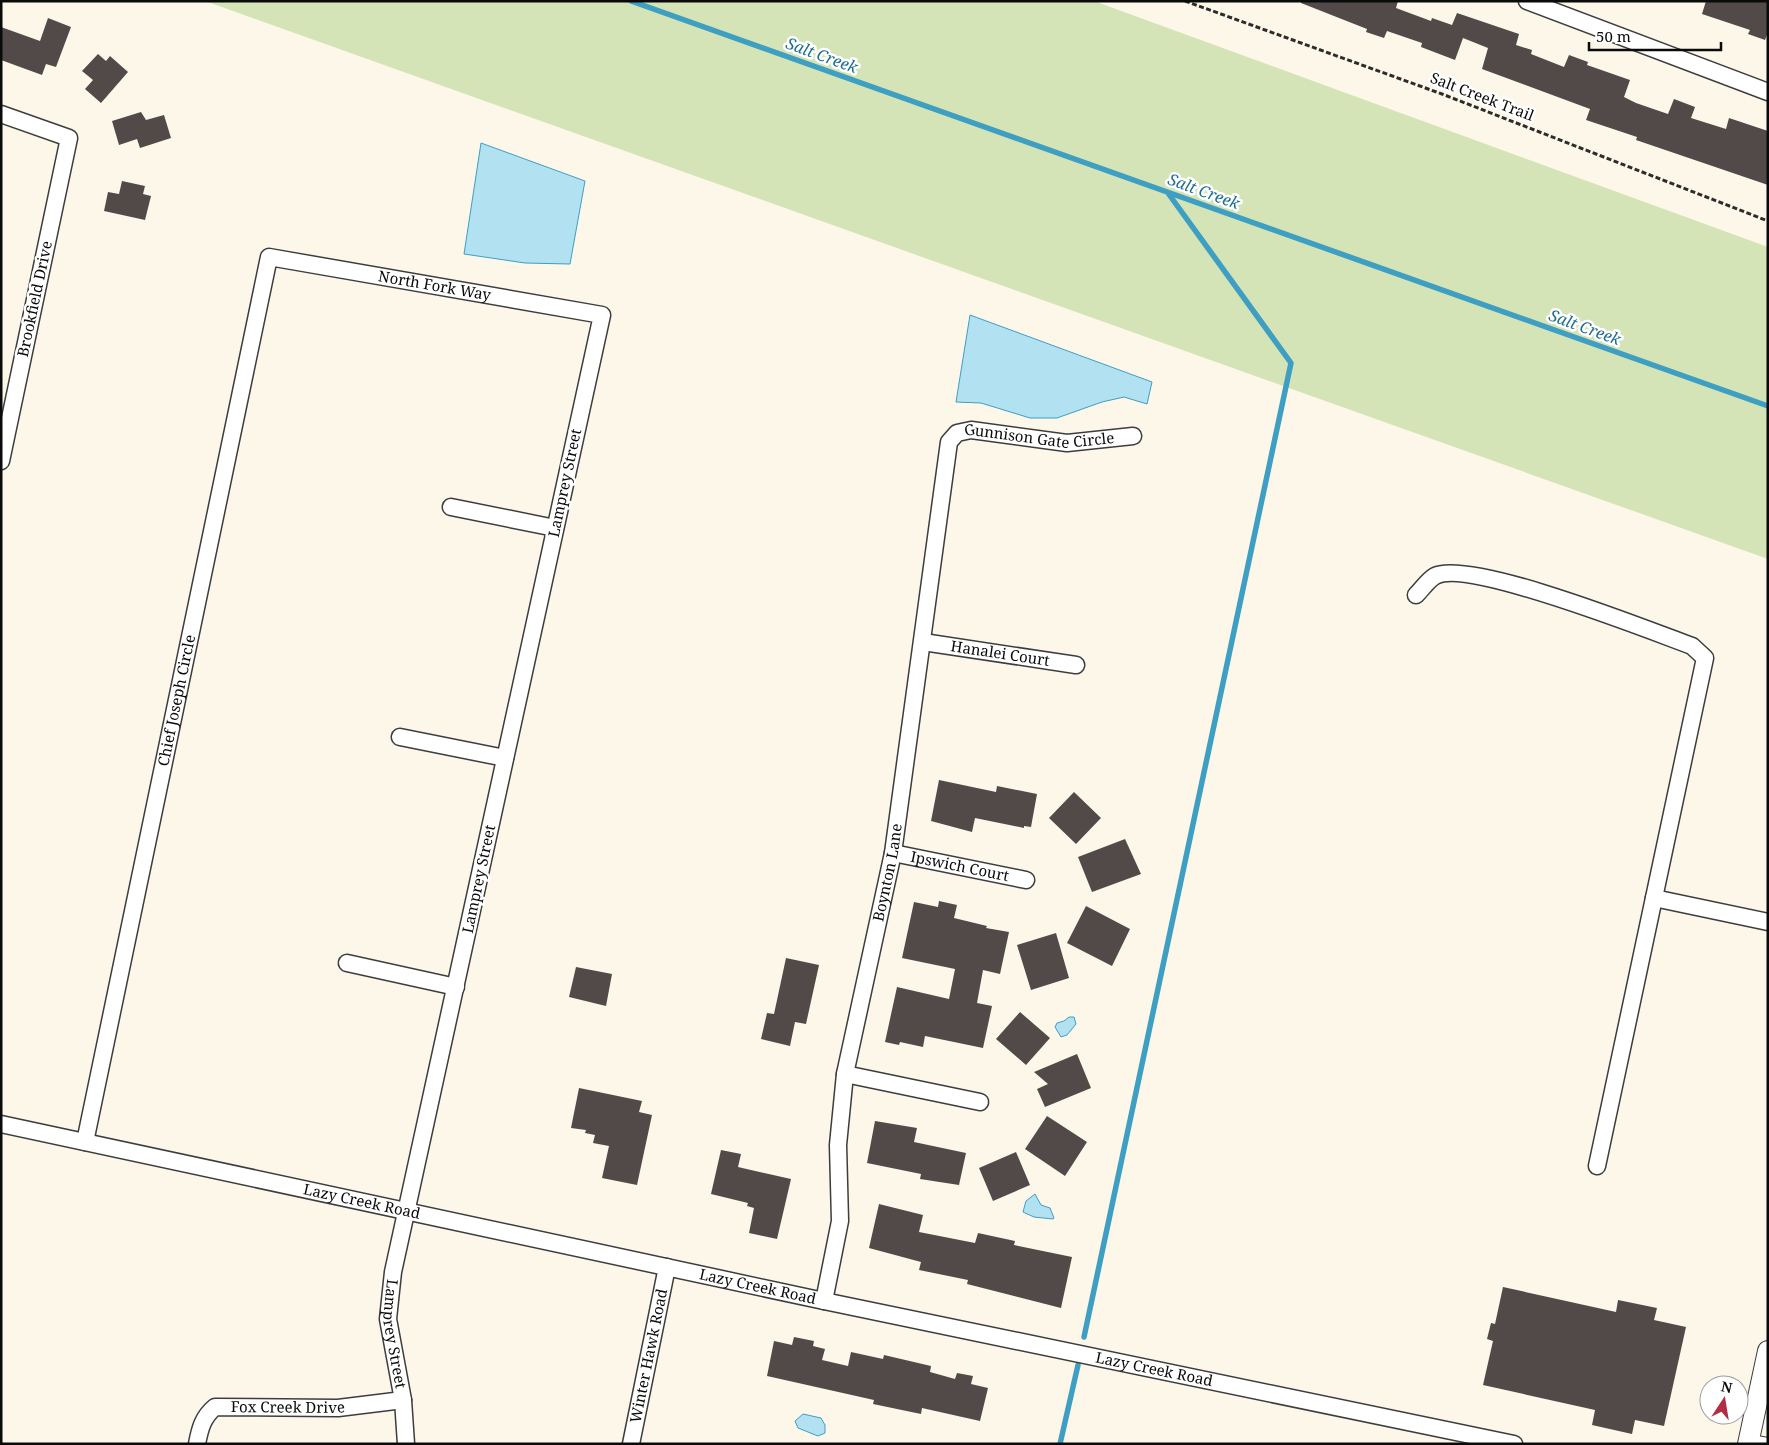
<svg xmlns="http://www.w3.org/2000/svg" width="1769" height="1445" font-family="'Noto Serif',serif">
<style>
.green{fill:#d4e4b6}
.water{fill:#b2e1f1;stroke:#3e9fc2}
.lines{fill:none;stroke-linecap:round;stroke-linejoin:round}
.stream{stroke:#3e9fc2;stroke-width:5.5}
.building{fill:#524a48}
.service-casing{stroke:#3d3d3d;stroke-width:10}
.minor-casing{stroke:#3d3d3d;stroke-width:19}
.tertiary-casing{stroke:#3d3d3d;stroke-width:22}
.path{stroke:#2c2c2c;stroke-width:3;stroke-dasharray:5 2.5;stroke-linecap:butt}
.service{stroke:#fff;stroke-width:8}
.minor{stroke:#fff;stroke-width:16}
.tertiary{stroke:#fff;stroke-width:20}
.labels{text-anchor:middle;stroke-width:5;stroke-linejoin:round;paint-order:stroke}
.street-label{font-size:15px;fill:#0a0a0a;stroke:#fff}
.water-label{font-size:16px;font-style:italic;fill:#1e6e91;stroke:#fff}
</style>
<rect width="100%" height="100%" fill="#fdf7e9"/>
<path class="green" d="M205,1h889l674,246v312z"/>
<path class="water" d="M481,143l104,38 -15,83 -45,-1 -61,-9z
M970,315l182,67 -5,22 -23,-7 -22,5 -45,16h-27l-49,-15 -25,-1z
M1069,1017h5l2,7 -9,11 -6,2 -6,-10 2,-4 7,-2z
M1035,1194l6,11 9,3 4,10 -1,1 -19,-2 -11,-5 3,-11z
M803,1414l18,4 4,7v8l-7,3 -20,-8 -3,-7z"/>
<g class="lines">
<path class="stream" d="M631,1l1137,405
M1084,1337l207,-974 -123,-170
M1060,1444l18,-79"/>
</g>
<path class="building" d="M1301,1h97l-2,7 35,13 1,-3 20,7 5,-12 62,21 -3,11 16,5 -1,4 33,13 5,-12 19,7 -1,3 43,15 -6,17 12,6 32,11 6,-15 21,8 -4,11 35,11 3,-11 39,13v54l-132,-45 1,-3 -51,-17 4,-11 -108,-40 6,-21 -25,-10 -8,22 -34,-13 1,-4 -35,-12 -3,7 -18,-6 1,-3 -66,-26z
M1706,1h62v31l-3,8 -17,-6 2,-4 -48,-16z
M48,18l23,9 -15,40 -10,-3 -4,11 -41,-15v-33l39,14z
M98,54l8,7 4,-5 18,16 -27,31 -16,-14 8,-9 -11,-9z
M141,112l5,8 18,-5 7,23 -31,10 -3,-9 -18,6 -7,-24z
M122,181l23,5 -2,8 8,2 -6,24 -41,-9 4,-19 11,2z
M939,780l57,12 1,-6 40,8 -6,33 -7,-1v2l-49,-10 -3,14 -41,-11z
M1074,792l27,26 -25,26 -27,-26z
M1125,839l16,35 -49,18 -14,-35z
M939,901l18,4 -3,13 33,8 -1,2 23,4 -9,42 -17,-4 -6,33 15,3 -9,42 -58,-12 -2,11 -23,-5 -1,3 -14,-3 12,-55 52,12 6,-30 -53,-11 12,-56 24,5z
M1086,906l44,23 -18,37 -45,-23z
M1056,933l13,45 -38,12 -14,-45z
M786,958l33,7 -13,59 -11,-2 -5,24 -29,-7 6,-26 7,1z
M576,967l36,7 -6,32 -37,-9z
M1020,1012l30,26 -24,27 -30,-26z
M1077,1054l14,34 -46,19 -8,-18 11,-5 -14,-12z
M579,1088l63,13 -3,11 13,3 -15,70 -35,-7 7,-32 -16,-3 2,-8 -10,-2 1,-3 -15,-2z
M1047,1116l40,26 -22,34 -40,-27z
M875,1121l42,7 -3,14 52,11 -7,32 -39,-6 1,-5 -54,-11z
M721,1150l20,4 -3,13 53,12 -14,60 -28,-6 5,-25 -7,-2 1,-3 -37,-9z
M1016,1152l14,33 -37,16 -14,-33z
M879,1204l44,11 -4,17 56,11 3,-10 37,8 -1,4 58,12 -11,51 -94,-24 1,-4 -49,-10 2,-8 -52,-14z
M1503,1287l113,25 2,-12 39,8 -3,12 32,7 -22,99 -29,-6 -3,14 -40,-9 3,-15 -112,-25 10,-44 -6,-2 4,-16 4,1z
M794,1337l20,4 -1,5 12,3 -3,11 26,6 3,-14 32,7 1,-4 47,11 -1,6 25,7 2,-6 16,3 -2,8 17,4 -8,33 -58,-13 -1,6 -48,-10 1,-4 -107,-24 7,-35 18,4z"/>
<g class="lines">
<defs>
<path id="service" d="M1751,1439l17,3"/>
<g id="minor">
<path d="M1527,1l241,91"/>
<path d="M1,114l68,24 -68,323"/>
<path d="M451,507l104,21"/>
<path d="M1416,595c6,-6 12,-15 19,-19 33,-18 216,55 257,70l13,12 -108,508"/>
<path id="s1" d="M923,642l153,23"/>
<path d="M400,737l105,21"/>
<path id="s2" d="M893,853l133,27"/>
<path d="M1654,898l114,24"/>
<path d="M347,963l109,24"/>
<path d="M845,1074l135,28"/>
<path id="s3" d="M1,1124l823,177 690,143"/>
<path id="s4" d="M85,1142l184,-885 333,58 -209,957 -5,47 15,81 3,44"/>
<path id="s5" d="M824,1301l16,-80 -2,-76 7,-71 48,-221 56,-411 8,-9 14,-3 96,13 66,-7"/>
<path id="s6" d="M197,1444c3,-16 6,-27 18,-37l123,1 65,-8"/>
<path id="s7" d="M631,1444l36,-177"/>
</g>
<path id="tertiary" d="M1748,1444l20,-93"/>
</defs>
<use href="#service" class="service-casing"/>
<use href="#minor" class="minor-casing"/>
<use href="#tertiary" class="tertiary-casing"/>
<path class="path" d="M1185,1l257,93 326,127"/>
<use href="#service" class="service"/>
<use href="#minor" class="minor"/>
<use href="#tertiary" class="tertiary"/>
</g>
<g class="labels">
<g class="street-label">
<text transform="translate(1482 97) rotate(21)" y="5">Salt Creek Trail</text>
<text dy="5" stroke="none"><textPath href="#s4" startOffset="1072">North Fork Way</textPath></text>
<text transform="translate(35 299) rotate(-78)" y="5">Brookfield Drive</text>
<text dy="5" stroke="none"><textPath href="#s5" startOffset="965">Gunnison Gate Circle</textPath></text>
<text transform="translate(565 483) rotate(-78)" y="5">Lamprey Street</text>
<text dy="5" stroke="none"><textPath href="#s1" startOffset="78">Hanalei Court</textPath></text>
<text dy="5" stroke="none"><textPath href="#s4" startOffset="451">Chief Joseph Circle</textPath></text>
<text dy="5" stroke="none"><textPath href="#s2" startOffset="68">Ipswich Court</textPath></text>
<text dy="5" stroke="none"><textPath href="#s5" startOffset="435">Boynton Lane</textPath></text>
<text transform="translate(479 879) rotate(-78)" y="5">Lamprey Street</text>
<text dy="5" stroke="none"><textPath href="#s3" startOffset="369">Lazy Creek Road</textPath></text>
<text dy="5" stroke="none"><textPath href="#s3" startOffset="774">Lazy Creek Road</textPath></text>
<text dy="5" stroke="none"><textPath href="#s4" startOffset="2284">Lamprey Street</textPath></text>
<text dy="5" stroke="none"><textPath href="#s7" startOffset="90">Winter Hawk Road</textPath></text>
<text dy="5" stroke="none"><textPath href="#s3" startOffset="1179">Lazy Creek Road</textPath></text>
<text dy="5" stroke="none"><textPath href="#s6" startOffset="115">Fox Creek Drive</textPath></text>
</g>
<g class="water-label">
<text transform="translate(822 55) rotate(20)" y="6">Salt Creek</text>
<text transform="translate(1204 191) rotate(20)" y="6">Salt Creek</text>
<text transform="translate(1585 327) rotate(20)" y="6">Salt Creek</text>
</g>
</g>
<rect width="1769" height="1445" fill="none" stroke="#0a0a0a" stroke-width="5"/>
<g transform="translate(1724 1400) rotate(12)"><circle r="24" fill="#ffffff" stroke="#9d9d9d"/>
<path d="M0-4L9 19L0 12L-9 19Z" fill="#af2e45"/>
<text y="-8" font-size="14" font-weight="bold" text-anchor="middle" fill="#0a0a0a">N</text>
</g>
<path d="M1589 42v8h132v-8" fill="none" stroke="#0a0a0a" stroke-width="2.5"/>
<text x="1596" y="42" font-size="15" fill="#0a0a0a" stroke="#ffffff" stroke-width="4" paint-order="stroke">50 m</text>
</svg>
